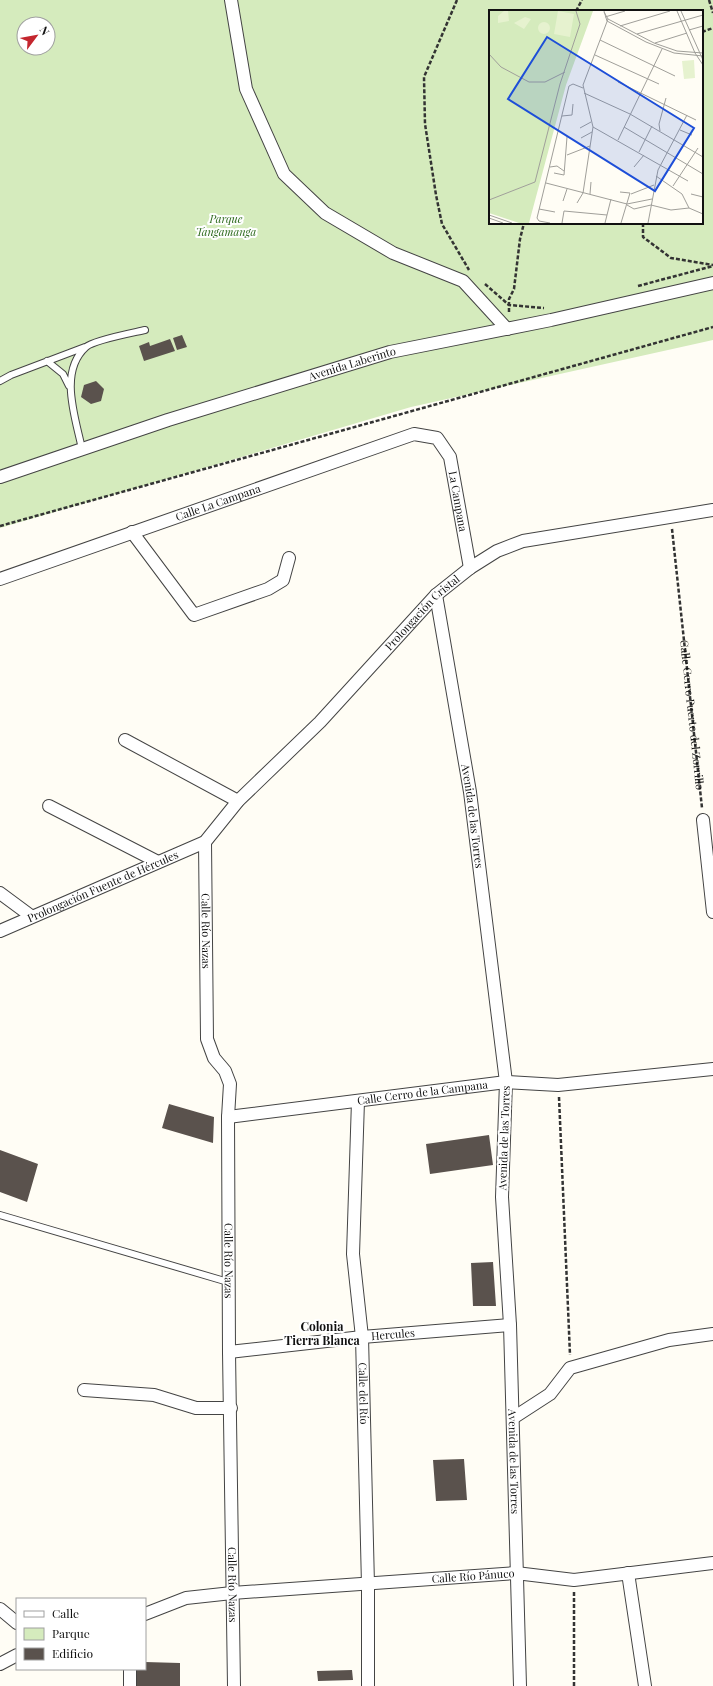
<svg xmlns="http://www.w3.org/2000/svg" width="713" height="1686" font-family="'Playfair Display',serif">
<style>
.green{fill:#d5ebbd;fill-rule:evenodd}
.building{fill:#5a524d}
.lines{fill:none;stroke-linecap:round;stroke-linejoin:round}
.lane-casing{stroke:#444;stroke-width:8}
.street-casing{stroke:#444;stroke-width:14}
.path{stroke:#333;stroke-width:2.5;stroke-dasharray:4 2;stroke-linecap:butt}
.lane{stroke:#fff;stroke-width:6}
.street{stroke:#fff;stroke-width:12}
.labels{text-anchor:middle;stroke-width:4;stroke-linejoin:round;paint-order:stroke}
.park-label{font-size:11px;font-style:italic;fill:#2f6b1f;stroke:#fff}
.street-label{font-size:11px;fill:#111;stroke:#fff}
.neighbourhood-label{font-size:12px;font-weight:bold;fill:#111;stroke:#fff}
.inset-road{fill:none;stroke:#a09f9a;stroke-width:1}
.view{fill:#1d4ed8;fill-opacity:0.15;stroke:#1d4ed8;stroke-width:2}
.inset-edge{fill:none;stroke:#111;stroke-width:2}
</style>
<rect width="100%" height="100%" fill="#fffdf5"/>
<path class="green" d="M0,0h713v340l-302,67 -411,121zM490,11h212v212h-212zM24,24h24v24h-24z"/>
<path class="building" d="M182,335l5,12 -10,3 -4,-12z
M170,339l5,12 -31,10 -5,-15 10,-4 1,4z
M96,381l8,8 -3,12 -10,3 -10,-7 3,-12z
M169,1104l45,13 -1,26 -51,-15z
M489,1135l4,30 -63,9 -4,-30z
M0,1150l38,14 -11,38 -27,-10z
M493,1262l3,44h-23l-2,-43z
M464,1459l3,41 -31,1 -3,-41z
M145,1662l35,1v23h-45v-17h10z
M352,1670l1,10 -35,1 -1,-10z"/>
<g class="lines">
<defs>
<path id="lane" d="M47,361l16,13 6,12
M0,381l11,-6 74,-28
M82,449c-6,-30 -24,-77 4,-102 8,-7 46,-14 59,-17
M0,1215l228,67"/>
<g id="street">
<path d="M231,0l15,89 38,85 41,39 68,40 70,28 44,48"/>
<path id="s2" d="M0,477l168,-57 222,-68 161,-32 162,-37"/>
<path d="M132,532l62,83 74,-26 15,-9 6,-22"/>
<path id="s3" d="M0,579l414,-145 23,4 13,19 20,111"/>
<path id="s4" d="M436,595l34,197 36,290 -4,115 8,128 10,361"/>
<path d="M125,740l113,61"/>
<path d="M49,806l109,56"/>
<path d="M703,820l10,92"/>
<path id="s5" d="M205,842l2,197 7,19 11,13 5,13 -2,33 1,235 5,334"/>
<path d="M0,893l31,23"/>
<path id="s6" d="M0,931l205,-89 33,-41 82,-79 116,-127 34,-27 27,-17 26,-10 190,-31"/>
<path id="s7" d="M358,1101l-5,153 9,83 6,248v101"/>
<path id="s8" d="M228,1117l278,-35 52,3 155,-16"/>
<path id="s9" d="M229,1352l133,-15 148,-12"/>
<path d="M84,1390l70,5 42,13h35"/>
<path d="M513,1418l37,-24 20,-26 99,-28 44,-6"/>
<path d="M628,1573l17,113"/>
<path d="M0,1609l17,14"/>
<path id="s10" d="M145,1614l41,-16 46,-5 284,-20 58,7 139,-17"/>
<path d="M0,1664l17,-9"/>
<path d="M130,1669v17"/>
</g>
</defs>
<use href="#lane" class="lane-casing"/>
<use href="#street" class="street-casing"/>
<g class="path">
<path d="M457,0l-33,77 1,47 11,71 6,29 27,46"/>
<path d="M709,0l4,13"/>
<path d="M576,11l6,-11"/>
<path d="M702,32l11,-4"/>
<path d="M643,223v14l28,21 42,7"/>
<path d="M485,284l24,21 35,3"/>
<path d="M638,286l75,-20"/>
<path d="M509,312v-13l5,-10 6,-50 4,-16"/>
<path d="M0,526l713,-199"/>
<path id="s1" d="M672,529l30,279"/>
<path d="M559,1097l11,258"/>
<path d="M574,1592v94"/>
</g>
<use href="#lane" class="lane"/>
<use href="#street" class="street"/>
</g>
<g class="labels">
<g class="park-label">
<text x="226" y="223">Parque<tspan x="226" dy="13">Tangamanga</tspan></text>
</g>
<g class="street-label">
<text dy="4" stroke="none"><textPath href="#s2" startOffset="370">Avenida Laberinto</textPath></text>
<text dy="4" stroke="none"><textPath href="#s3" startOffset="530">La Campana</textPath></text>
<text dy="4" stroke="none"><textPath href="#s3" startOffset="231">Calle La Campana</textPath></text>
<text dy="4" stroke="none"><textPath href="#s6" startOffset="540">Prolongación Cristal</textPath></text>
<text dy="4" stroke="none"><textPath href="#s1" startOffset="187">Calle Cerro Puerto del Zorrillo</textPath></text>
<text dy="4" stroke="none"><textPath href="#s4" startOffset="224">Avenida de las Torres</textPath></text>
<text dy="4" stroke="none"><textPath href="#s6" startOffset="112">Prolongación Fuente de Hércules</textPath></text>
<text dy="4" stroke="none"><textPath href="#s5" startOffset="89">Calle Río Nazas</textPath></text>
<text dy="4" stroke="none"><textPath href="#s8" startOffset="196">Calle Cerro de la Campana</textPath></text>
<text transform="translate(504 1138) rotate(-88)" y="4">Avenida de las Torres</text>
<text dy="4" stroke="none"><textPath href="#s5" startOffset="425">Calle Río Nazas</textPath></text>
<text dy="4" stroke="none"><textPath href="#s9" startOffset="165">Hercules</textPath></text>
<text dy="4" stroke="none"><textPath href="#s7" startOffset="293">Calle del Río</textPath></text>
<text dy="4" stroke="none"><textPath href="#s4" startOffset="872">Avenida de las Torres</textPath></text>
<text dy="4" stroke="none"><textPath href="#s10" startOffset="332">Calle Río Pánuco</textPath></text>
<text dy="4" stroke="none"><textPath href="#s5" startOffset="749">Calle Río Nazas</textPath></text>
</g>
<g class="neighbourhood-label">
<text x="322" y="1331">Colonia<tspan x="322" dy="14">Tierra Blanca</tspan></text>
</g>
</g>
<g transform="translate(489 10)">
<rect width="214" height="214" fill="#fffdf5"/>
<path d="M0,1h104l-27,74 -37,138h-10l-30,-10z" fill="#d5ebbd"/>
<path d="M15,1h4l1,10 -11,2v-7zM69,1l16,3 -4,23 -16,-3zM36,7l6,2 -7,10 -10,-6zM49 18a6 6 0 1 1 12 0a6 6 0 1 1-12 0ZM205,50l1,18 -11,1 -2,-18z" fill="#e6f2cf"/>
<path class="inset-road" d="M115,1l3,10 39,21 28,11 29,3M188,1l18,42 8,12M192,1l22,49M115,2l4,7 46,24 23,8 26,2M116,7l20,-6M131,16l50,-15M200,20l14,-4M148,24l66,-19M111,30l75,36M166,33l32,-10M0,44l12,13 28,15h16l20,-10M106,45l64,29M129,72l78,38M95,83l46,21 73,43M73,106l10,-1 1,-11M104,117l95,54M135,117l79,47M91,118l11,-6M191,120l12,5M171,121l-1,-7 7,-26M92,128l11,-6M129,130l44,-91M150,142l13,-26M78,145l23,-9M61,157l7,-1 7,5M145,157l10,-12M65,163l10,2 3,-38M167,166l26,18 7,14M57,173l81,21 25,-5M184,176l25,-38M131,182l10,1 -9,30M101,184l1,-12M142,184l23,-9M202,184l12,3M0,190l46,-18 25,-98 20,-60 -4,-13M74,191l4,-12M88,193l6,-10 10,-66 -10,-42 25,-66M138,195l7,4 17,-4 20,5 18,-2 14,6M50,199l16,3M0,205l23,8M0,208l14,5M61,213l-11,-2 -2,-3 32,-132 4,-2 10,4M73,213l2,-12 43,4M116,213l6,-24M159,213l10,-53 29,-55"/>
<path class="view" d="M58,27l147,91 -39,63 -147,-92z"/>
<rect width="214" height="214" class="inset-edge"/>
</g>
<rect x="16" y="1598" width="130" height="72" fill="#ffffff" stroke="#a0a0a0"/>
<rect x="24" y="1611" width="20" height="6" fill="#ffffff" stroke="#a0a0a0"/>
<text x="52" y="1618" font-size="12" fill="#111111">Calle</text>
<rect x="24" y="1628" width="20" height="12" fill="#d5ebbd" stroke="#a0a0a0"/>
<text x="52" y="1638" font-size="12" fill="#111111">Parque</text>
<rect x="24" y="1648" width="20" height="12" fill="#5a524d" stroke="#a0a0a0"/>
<text x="52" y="1658" font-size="12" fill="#111111">Edificio</text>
<g transform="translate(36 36) rotate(58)"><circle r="19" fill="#ffffff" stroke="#a0a0a0"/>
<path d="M0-3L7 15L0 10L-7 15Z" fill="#c4262e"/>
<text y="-6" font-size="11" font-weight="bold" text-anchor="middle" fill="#111111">N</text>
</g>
</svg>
